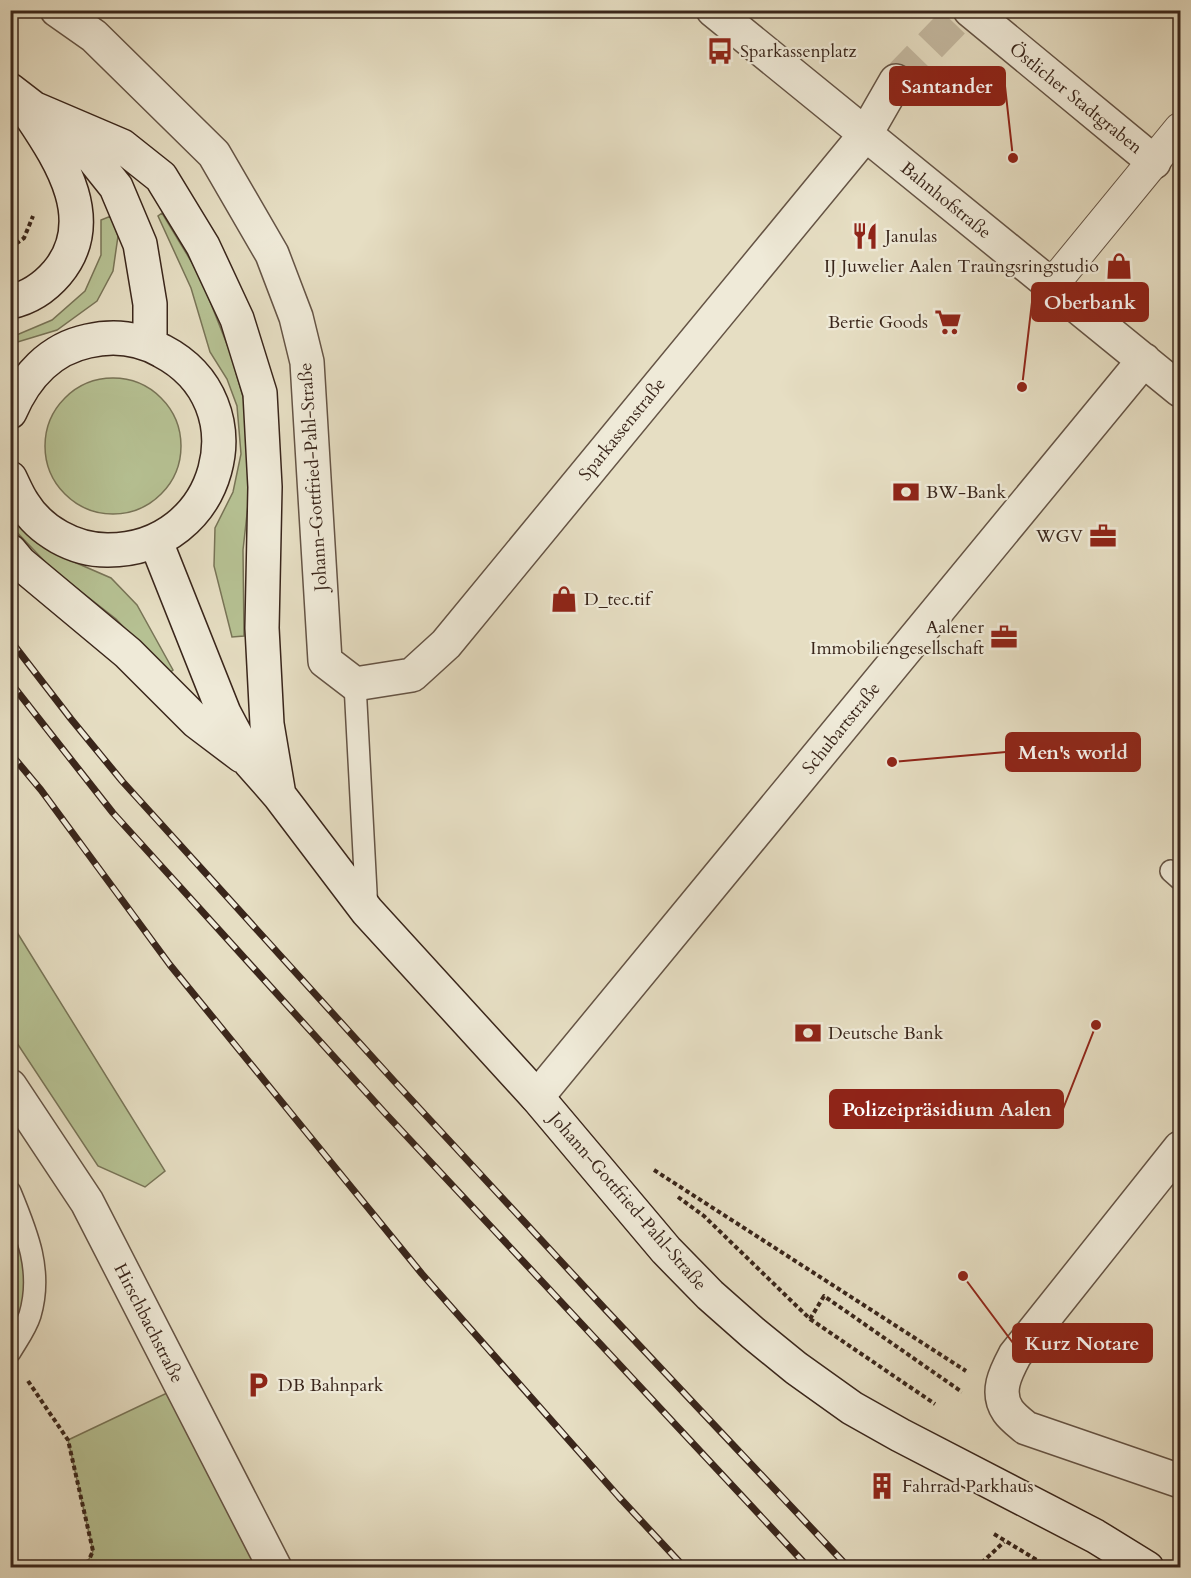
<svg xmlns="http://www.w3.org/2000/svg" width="1191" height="1578" font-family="Cardo,serif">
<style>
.green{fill:#b6c193;stroke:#787457;stroke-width:1.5}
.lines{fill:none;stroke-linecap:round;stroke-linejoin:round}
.minor-tunnel{stroke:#c4b9a1;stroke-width:33;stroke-dasharray:33 16;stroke-linecap:butt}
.service-casing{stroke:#655445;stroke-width:24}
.pedestrian-casing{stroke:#655445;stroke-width:34}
.minor-casing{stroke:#655445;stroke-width:36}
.tertiary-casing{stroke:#655445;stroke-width:36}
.secondary-casing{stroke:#3a261b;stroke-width:36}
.path{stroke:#3a261b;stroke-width:4;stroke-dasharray:4.5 3;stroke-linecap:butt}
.service{stroke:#efead8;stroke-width:21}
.pedestrian{stroke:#efead8;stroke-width:32}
.minor{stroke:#efead8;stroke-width:33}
.tertiary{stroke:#efead8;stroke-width:33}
.secondary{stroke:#efead8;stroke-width:33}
.rail-casing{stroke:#3a261b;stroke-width:7}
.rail{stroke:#efead8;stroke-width:4.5;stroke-dasharray:14;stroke-linecap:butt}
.labels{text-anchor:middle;stroke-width:4.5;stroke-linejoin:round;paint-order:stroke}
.poi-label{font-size:18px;fill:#3a261b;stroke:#efead8;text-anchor:start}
.street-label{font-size:18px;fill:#3a261b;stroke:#efead8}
.leader{fill:none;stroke:#8f2418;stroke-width:2}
.callout-dot{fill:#8f2418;stroke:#efead8;stroke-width:2}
.callout{fill:#8f2418;stroke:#8f2418;stroke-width:2}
.callout-label{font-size:20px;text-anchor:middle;font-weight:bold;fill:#fff}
</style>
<rect width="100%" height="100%" fill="#e6dec3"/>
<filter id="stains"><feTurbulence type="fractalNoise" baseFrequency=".00333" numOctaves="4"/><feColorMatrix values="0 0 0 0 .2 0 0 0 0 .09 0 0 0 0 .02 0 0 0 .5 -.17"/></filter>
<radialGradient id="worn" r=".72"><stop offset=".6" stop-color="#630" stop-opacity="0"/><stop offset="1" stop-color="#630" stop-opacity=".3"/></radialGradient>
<path class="green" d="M162,213l38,63 30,76 16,55 3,89 -6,54 1,86 -12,1 -18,-71 1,-38 18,-36 8,-38 -4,-48 -10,-27 -17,-27 -19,-64 -33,-72z
M111,216l7,20 -5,35 -16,30 -40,29 -46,14v-9l8,-1 33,-14 33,-29 16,-36v-35z
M45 446a68 68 0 1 1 136 0a68 68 0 1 1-136 0Z
M10,510l55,48 46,20 26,27 36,65 -5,4 -52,-55 -65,-51 -40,-42z
M10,921l155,250 -20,16 -47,-21 -87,-132z
M10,1192l26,90 -26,70z
M167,1393l91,174h-173l8,-16 -25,-111z"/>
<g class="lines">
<path class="minor-tunnel" d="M896,81l58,-60"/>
<defs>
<path id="service" d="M355,684l12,227
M1171,871l9,8
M10,1192c17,41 33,79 20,123 -4,13 -13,25 -20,37"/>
<path id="pedestrian" d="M1052,285l128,-156"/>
<path id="minor" d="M57,10l37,26 120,118 58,100 24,63 11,45 18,299 30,23 57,-9 34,-31 419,-509 31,-54
M713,10l467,380
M970,10l184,152
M537,1097l607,-737
M1180,1148l-165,207c-9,17 -20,37 -7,56 4,6 12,12 18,17l154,53"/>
<path id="tertiary" d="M10,1086l77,116 188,366"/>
<path id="secondary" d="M10,90l74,57 32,40 24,57 10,60v40
M33,108l89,38 39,31 42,69 34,73 23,74 5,94 -3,141 5,96 12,71
M10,302c19,-4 35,-15 47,-29 43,-51 5,-111 -26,-157
M10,412c15,-35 40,-63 78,-71 26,-6 51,-3 74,10 100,52 59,200 -55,199 -33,0 -67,-19 -84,-47 -5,-7 -9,-17 -13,-25
M156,542l68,171 26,49 29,33 88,116 170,186 129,153 44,45 43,38 43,35 56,40 48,27 195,101 52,32
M10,551l10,12 108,90 69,69 45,34"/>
</defs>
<use href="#service" class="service-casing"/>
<use href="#pedestrian" class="pedestrian-casing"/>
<use href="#minor" class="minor-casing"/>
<use href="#tertiary" class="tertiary-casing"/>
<use href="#secondary" class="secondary-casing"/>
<path class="path" d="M10,248l14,-10 9,-22
M654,1170l312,201
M678,1197l26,19 106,103 125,85
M810,1319l14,-23 138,96
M28,1381l40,59 25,111 -8,17
M994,1534l56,34
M976,1568l28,-26"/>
<use href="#service" class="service"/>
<use href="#pedestrian" class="pedestrian"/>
<use href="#minor" class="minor"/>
<use href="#tertiary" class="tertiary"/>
<use href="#secondary" class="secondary"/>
<defs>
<path id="rail" d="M10,640l61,79 51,62 272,300 211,228 244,259
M10,682l103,131 271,299 425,456
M10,753l31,37 129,175 252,309 197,223 66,71"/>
</defs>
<use href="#rail" class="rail-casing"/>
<use href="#rail" class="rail"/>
</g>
<defs>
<symbol id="bus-bare" viewBox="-9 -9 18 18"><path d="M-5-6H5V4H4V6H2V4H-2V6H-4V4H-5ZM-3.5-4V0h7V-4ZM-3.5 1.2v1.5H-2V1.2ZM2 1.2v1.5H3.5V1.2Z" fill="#8f2418" stroke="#efead8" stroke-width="2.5" paint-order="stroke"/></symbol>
<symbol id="restaurant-bare" viewBox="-9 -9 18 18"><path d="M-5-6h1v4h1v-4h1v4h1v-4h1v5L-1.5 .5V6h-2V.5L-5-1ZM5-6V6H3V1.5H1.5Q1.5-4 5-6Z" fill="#8f2418" stroke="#efead8" stroke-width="2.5" paint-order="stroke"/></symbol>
<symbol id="shop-bare" viewBox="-9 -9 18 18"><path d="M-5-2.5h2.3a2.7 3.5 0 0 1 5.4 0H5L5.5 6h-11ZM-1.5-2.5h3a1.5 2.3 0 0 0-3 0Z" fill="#8f2418" stroke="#efead8" stroke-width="2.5" paint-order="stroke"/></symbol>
<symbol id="supermarket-bare" viewBox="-9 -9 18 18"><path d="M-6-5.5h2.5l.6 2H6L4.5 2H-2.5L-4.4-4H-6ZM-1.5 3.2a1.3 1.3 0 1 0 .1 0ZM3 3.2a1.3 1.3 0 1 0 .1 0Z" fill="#8f2418" stroke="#efead8" stroke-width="2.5" paint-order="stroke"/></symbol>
<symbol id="bank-bare" viewBox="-9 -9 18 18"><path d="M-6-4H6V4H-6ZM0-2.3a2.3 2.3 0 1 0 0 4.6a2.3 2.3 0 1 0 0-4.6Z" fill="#8f2418" stroke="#efead8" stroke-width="2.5" paint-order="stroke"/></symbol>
<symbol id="office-bare" viewBox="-9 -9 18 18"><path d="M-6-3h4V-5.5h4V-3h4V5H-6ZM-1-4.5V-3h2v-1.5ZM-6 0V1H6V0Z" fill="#8f2418" stroke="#efead8" stroke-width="2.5" paint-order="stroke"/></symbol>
<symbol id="parking-bare" viewBox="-9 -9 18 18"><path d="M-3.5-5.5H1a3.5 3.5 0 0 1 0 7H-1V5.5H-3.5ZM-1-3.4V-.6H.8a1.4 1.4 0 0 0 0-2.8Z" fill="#8f2418" stroke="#efead8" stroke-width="2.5" paint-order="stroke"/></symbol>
<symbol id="building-bare" viewBox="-9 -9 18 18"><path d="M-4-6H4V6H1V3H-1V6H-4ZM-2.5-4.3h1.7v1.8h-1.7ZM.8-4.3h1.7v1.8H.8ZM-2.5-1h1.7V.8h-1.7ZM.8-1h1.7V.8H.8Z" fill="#8f2418" stroke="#efead8" stroke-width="2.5" paint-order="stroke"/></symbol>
</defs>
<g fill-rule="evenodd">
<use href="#bus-bare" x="701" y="32" width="38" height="38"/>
<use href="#restaurant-bare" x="846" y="217" width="38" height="38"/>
<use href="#shop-bare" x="1100" y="247" width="38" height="38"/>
<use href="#supermarket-bare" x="929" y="303" width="38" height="38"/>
<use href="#bank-bare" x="887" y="473" width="38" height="38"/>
<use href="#office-bare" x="1084" y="517" width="38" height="38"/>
<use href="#shop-bare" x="545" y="580" width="38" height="38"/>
<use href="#office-bare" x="985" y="618" width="38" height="38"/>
<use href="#bank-bare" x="789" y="1014" width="38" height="38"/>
<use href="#parking-bare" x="239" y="1366" width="38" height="38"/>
<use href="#building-bare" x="863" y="1467" width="38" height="38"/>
</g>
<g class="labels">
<g class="poi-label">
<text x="740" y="57">Sparkassenplatz</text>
<text x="885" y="242">Janulas</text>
<text x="1099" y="272" text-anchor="end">IJ Juwelier Aalen Traungsringstudio</text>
<text x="928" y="328" text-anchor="end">Bertie Goods</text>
<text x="926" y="498">BW-Bank</text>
<text x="1083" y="542" text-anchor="end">WGV</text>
<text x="584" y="605">D_tec.tif</text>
<text x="984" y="633" text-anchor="end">Aalener<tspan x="984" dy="21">Immobiliengesellschaft</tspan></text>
<text x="828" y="1039">Deutsche Bank</text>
<text x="278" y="1391">DB Bahnpark</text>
<text x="902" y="1492">Fahrrad Parkhaus</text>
</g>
<g class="street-label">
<text transform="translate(1076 98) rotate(39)" y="6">Östlicher Stadtgraben</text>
<text transform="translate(946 200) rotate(39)" y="6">Bahnhofstraße</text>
<text transform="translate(622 429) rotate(-51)" y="6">Sparkassenstraße</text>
<text transform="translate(313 477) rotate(-94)" y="6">Johann-Gottfried-Pahl-Straße</text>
<text transform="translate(841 728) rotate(-51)" y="6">Schubartstraße</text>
<text transform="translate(628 1201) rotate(49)" y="6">Johann-Gottfried-Pahl-Straße</text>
<text transform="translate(149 1323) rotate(63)" y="6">Hirschbachstraße</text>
</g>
</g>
<path class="leader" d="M1013 158L1005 86M1022 387L1032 302M892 762L1006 752M1096 1025L1063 1109M963 1276L1013 1343"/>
<g class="callout-dot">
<circle cx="1013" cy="158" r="6"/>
<circle cx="1022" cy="387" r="6"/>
<circle cx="892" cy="762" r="6"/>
<circle cx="1096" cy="1025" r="6"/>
<circle cx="963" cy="1276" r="6"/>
</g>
<g class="callout">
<rect x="890" y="67" width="115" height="38" rx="6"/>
<rect x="1032" y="283" width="116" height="38" rx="6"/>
<rect x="1006" y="733" width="134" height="38" rx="6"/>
<rect x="830" y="1090" width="233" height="38" rx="6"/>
<rect x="1013" y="1324" width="139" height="38" rx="6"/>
</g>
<g class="callout-label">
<text x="947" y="93">Santander</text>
<text x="1090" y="309">Oberbank</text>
<text x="1073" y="759">Men's world</text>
<text x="947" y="1116">Polizeipräsidium Aalen</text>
<text x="1082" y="1350">Kurz Notare</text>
</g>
<rect width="1191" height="1578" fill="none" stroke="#e6dec3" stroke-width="36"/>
<rect x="12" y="12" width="1167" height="1554" fill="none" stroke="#3a261b" stroke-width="3"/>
<rect x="18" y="18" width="1155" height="1542" fill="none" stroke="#3a261b" stroke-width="1.5"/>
<rect width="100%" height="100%" filter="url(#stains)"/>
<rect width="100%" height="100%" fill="url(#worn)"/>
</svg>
